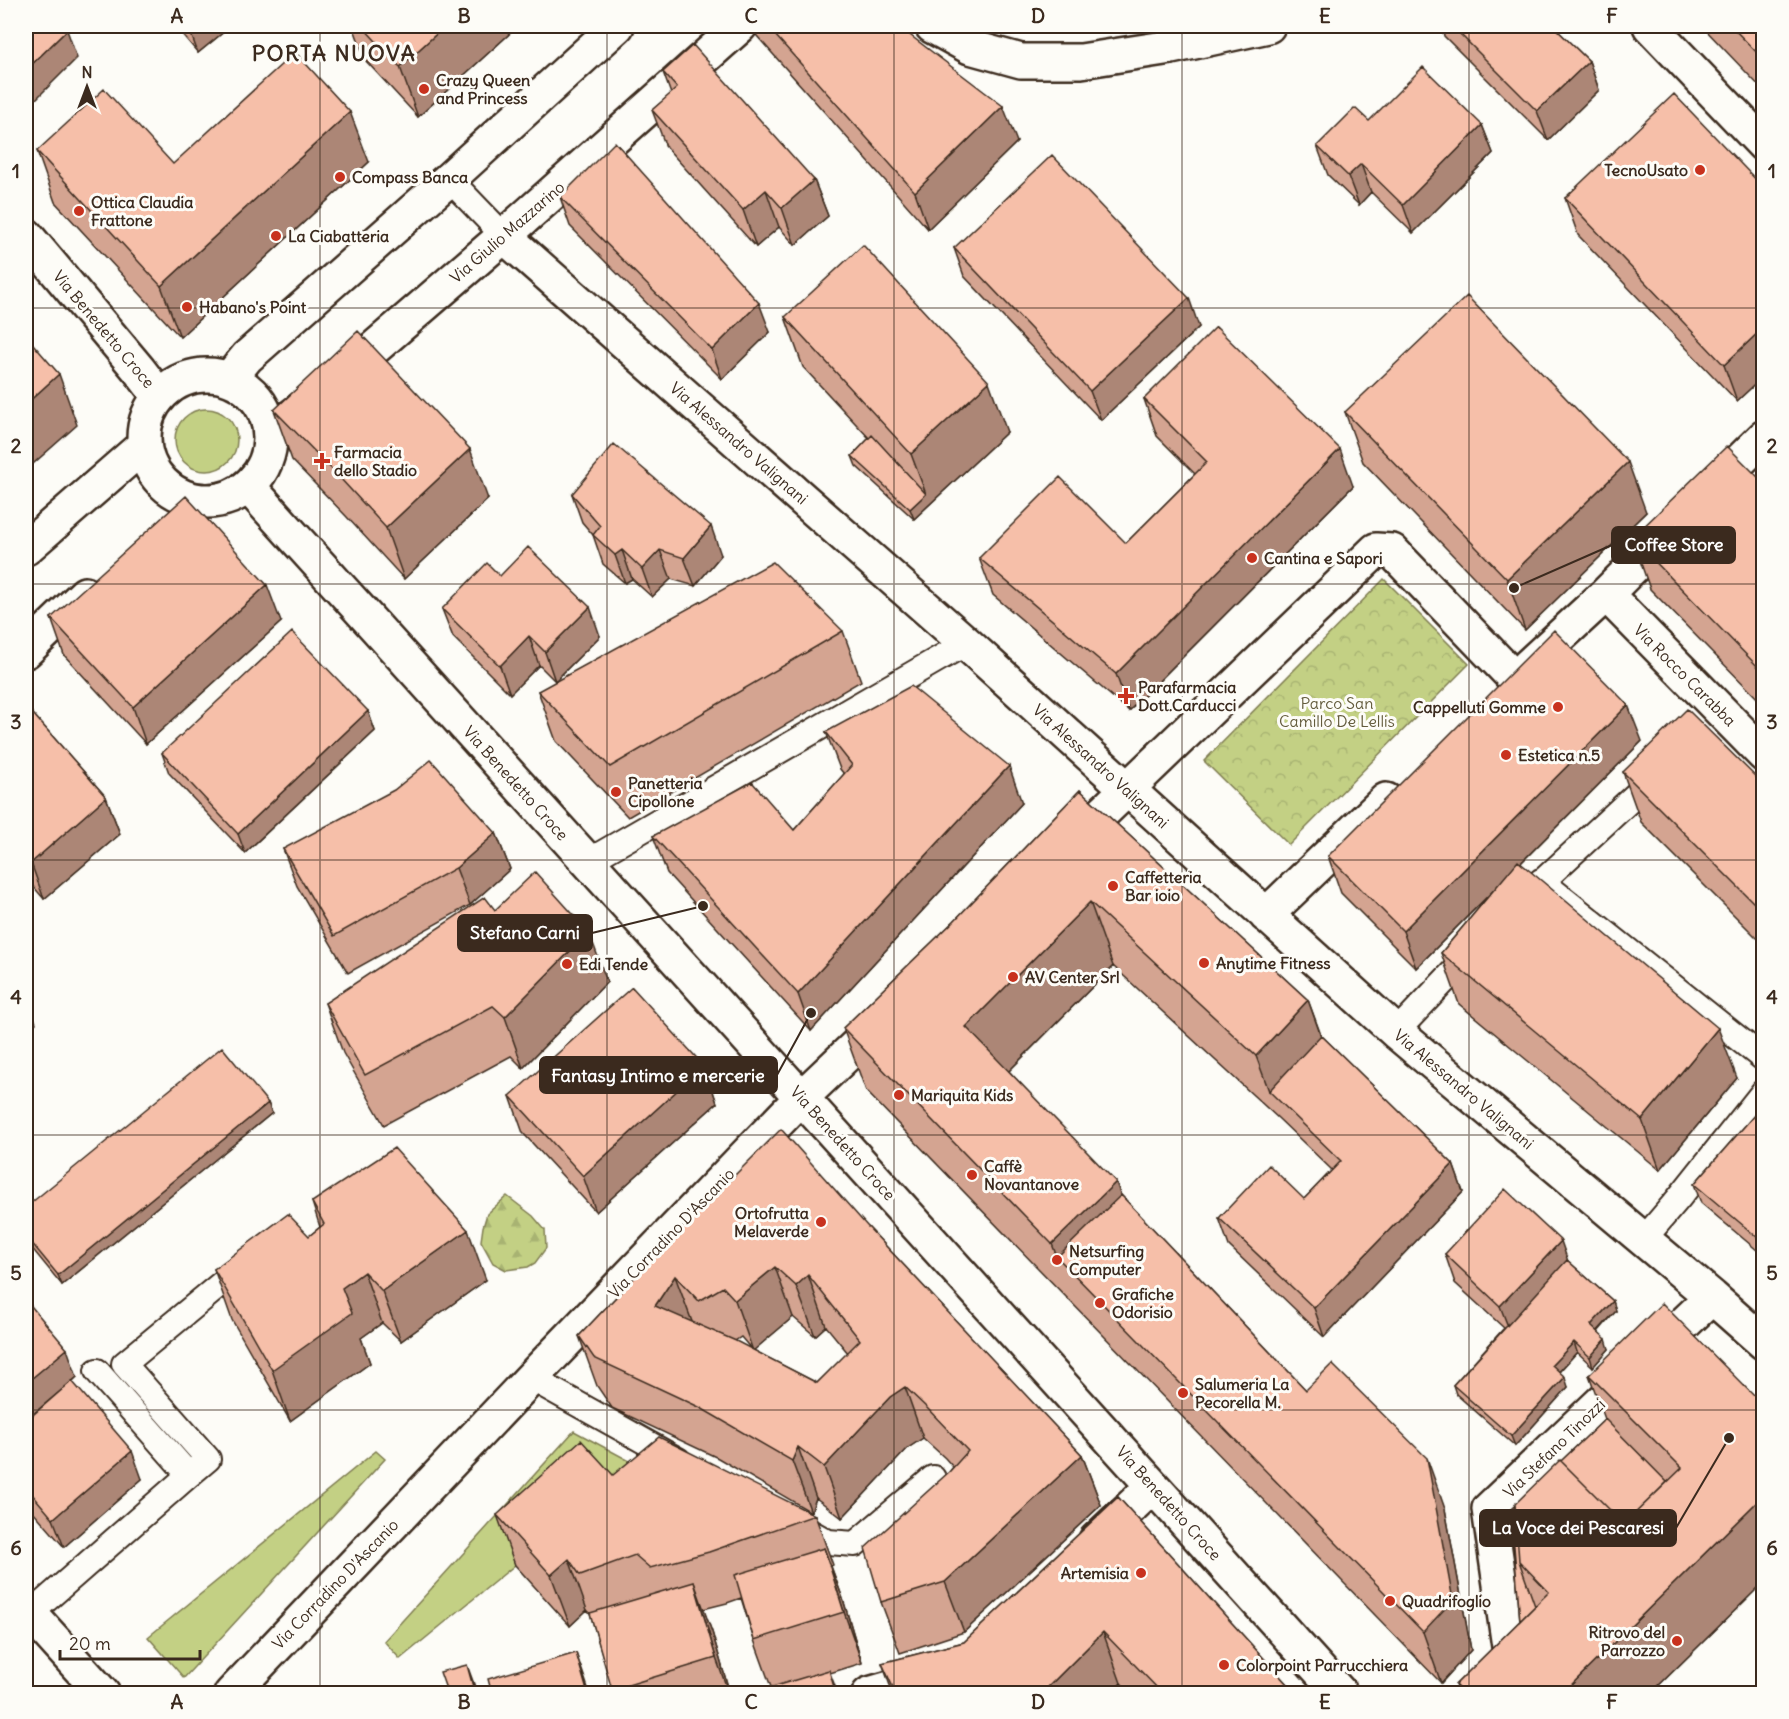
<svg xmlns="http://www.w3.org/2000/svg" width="1789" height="1719" font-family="Delius,sans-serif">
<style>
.green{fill:#c3d084;stroke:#7f7d51;stroke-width:1.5}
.forest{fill:url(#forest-firs);stroke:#7f7d51;stroke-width:1.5}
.park{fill:url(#park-crowns);stroke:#7f7d51;stroke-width:1.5}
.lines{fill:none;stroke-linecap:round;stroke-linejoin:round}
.service-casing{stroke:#3b2a1e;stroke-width:28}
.minor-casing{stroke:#3b2a1e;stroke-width:38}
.secondary-casing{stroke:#3b2a1e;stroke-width:38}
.service{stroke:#fdfcf7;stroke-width:24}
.minor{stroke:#fdfcf7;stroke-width:33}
.secondary{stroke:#fdfcf7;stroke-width:33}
.wall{fill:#d4a491;stroke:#3b2a1e;stroke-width:1.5;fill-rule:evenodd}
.shaded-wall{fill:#ac8676;stroke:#3b2a1e;stroke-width:1.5}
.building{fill:#f6bfa9;stroke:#3b2a1e;stroke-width:1.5;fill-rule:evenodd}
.grid{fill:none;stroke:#3b2a1e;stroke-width:1.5;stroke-opacity:0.55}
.poi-dot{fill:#c8321e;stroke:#fdfcf7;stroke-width:2}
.labels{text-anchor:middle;stroke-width:6;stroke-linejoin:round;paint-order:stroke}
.poi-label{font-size:16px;font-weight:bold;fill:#3b2a1e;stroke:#fdfcf7;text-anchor:start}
.street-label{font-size:16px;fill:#3b2a1e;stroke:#fdfcf7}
.park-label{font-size:16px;fill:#645c3d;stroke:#fdfcf7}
.district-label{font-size:22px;font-weight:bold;letter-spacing:1.5px;fill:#3b2a1e;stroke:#fdfcf7}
.leader{fill:none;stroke:#3b2a1e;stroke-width:2}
.callout-dot{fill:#3b2a1e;stroke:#fdfcf7;stroke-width:2}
.callout{fill:#3b2a1e;stroke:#3b2a1e;stroke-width:2}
.callout-label{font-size:18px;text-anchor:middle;font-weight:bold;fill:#fff}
.neatline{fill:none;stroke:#3b2a1e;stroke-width:2}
.grid-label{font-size:20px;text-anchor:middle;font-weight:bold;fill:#3b2a1e}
</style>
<defs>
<pattern id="forest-firs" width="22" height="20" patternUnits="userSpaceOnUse" patternTransform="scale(1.5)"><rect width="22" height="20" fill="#c3d084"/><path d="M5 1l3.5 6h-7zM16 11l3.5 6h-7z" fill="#a8b372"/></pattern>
<pattern id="park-crowns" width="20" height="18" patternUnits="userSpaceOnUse" patternTransform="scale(1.5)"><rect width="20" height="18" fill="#c3d084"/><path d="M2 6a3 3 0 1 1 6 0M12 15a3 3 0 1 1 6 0" fill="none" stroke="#a8b372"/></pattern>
</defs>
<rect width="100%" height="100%" fill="#fdfcf7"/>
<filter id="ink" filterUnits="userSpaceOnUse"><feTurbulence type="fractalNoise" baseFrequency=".0167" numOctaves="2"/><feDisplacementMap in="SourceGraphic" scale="12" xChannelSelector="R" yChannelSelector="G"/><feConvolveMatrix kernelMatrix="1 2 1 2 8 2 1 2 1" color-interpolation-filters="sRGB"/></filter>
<g filter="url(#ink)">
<path class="green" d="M175 440a31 31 0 1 1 62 0a31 31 0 1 1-62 0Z
M574,1431l104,56 -79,3 -84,75 -115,94 -16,-18z
M376,1451l9,8 -201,219 -36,-41z"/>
<path class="forest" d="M507,1196l26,20 12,14 1,18 -11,15 -7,4 -22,3 -13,-7 -12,-22 2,-14 4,-13z"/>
<path class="park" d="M1384,579l85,85 -180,181 -85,-84z"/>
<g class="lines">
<defs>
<path id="service" d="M449,179l55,57
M587,862l379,-219
M1541,881l223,178
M1518,904l137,-127
M1396,1032l75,-79
M1644,1239l34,-40 86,-108
M531,1378l147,82
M189,1475l19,-16 -84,-95 120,-99
M796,1524l32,18 27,2 78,-66
M30,1614l159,-139 -92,-104"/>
<path id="minor" d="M932,26l38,21 51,14h60l90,-14 97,-21
M1650,26l114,119
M26,235l113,135 20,26
M504,236l462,407 430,389 316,265 52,46
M144 438a63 63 0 1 1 126 0a63 63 0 1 1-126 0Z
M229,379l18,-22 202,-178 168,-153
M270,433l51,-39 183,-158 236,-210
M248,486l1093,1208
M1709,491l55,-54
M26,548l117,-102
M1606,594l158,161
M26,651l59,-57
M1528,666l78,-72 67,-67
M1071,843l305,-293 16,1 123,128
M1266,915l120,-115
M1096,1540l57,-54
M231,1694l300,-316 270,-280 82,-78
M869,1694l65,-19
M1474,1694l37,-34 -22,-151 223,-212"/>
<path id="secondary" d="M26,1609l77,85"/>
</defs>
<use href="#service" class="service-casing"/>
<use href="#minor" class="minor-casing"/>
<use href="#secondary" class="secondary-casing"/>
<use href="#service" class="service"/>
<use href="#minor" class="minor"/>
<use href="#secondary" class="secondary"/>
</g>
<path class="wall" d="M175,26h56l-33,27z
M353,26h165l-100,91 -52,-56z
M753,26h145l119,116 -89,87 -171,-193z
M1441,26h112l36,35 10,29 -51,50 -104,-104z
M1702,26h62v65z
M663,72l151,108 14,36 -33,29 -16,-18 -23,20 -90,-100 -14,-37 19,-16z
M1369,121l113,4 11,28 -80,80 -42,-41 -12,13 -31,-30 -11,-29z
M37,151l136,13 196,-2 -189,175 -125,-135z
M1764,188v188l-27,25 -159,-166 -13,-37z
M560,197l210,135 -48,47 -152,-153z
M954,248l245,79 -98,93 -137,-144z
M785,317l222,115 -93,87 -58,-53 -4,-10 17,-18 -66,-71z
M1144,399l209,87 -224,225 -136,-116 -14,-37 147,-15 69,-69 -38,-38z
M274,410l214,89 -84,80 -58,-63 -54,-56z
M1345,412l301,100 -121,118 -162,-168z
M1764,483v222l-114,-116 -18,-51z
M572,494l149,61 -26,31 -24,-7 -19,18 -20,-18 -7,4 -22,-19 -10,-29 -11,-13z
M500,576l100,60 -45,45 -16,-16 -29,29 -57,-57 -11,-28z
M51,618l230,4 -135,122 -82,-89z
M843,631l18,50 -233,136 -72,-76 -18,-50z
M26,706l80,91 14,37 -76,65 -18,-21z
M368,711l7,20 -130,122 -76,-80 -7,-20z
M826,732l196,71 -211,228 -144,-158 -14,-37 141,-6 50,-56 -4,-5z
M1642,741l-122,123 217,214 -77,92 -201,-166 -18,-51 52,-62 -77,77 -75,-75 -13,-37z
M1623,772l141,13v160l-123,-123z
M1080,790l228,210 13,35 132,129 10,28 -139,145 -95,-91 -10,-28 85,-19 28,-29 -53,-51 -166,-153 -104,105 112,124 185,195 139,119 26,141 -30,33 -575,-592 -23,-63 111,-107z
M496,833l14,36 -40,36 -122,68 -51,-87 -14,-37z
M495,910l112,72 -84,86 -12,-12 -127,69 -41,-72 -18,-50z
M704,1066l13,37 -121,109 -73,-79 -13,-37z
M268,1103l4,10 -210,172 -36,-44v-34z
M1764,1104v152l-63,-53 -7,-19z
M312,1202l174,78 -85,61 -19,-18 -21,15 9,25 -80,58 -58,-101 -18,-51 95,-33 11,-9z
M868,1227l214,228 19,50 -137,127 -64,21 -19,-51 69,-131 3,-4 -8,-9 -22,-20 -15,10 -66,70 -26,-20 -5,14 -93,-54 -106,-50 -15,-22 -18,-50 96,-101zM793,1317l22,19 11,-10 22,27 -31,30 -64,-33zM741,1337l11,13 -17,-9z
M1445,1254l122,6 46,41 3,10 -18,21 11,17 -16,18 -16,-15 -18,20 9,15 -53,59 -59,-52 -3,-9 51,-57 -49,-45z
M26,1300l51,77 -5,5 70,97 -78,68 -38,-44v-82l24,-21 -24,20z
M1589,1375l175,31v176l-114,112h-192l-3,-9 65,-64 -9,-112 94,-90z
M1118,1497l178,197h-164l-11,-11 -11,11h-217l-11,-31 82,-21z
M497,1515h318l18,50 -2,1 12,33 19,64 -32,10 8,21h-82l15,-7 -17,-47 -13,-42 -14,5 -24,6 9,23 18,62h-116l-24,-81 -3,-3 -17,16 -55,-61z"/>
<path class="shaded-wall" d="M188,26h43l-33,27z
M445,26h73l-100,91 -18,-50z
M67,30l10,28 -51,51v-39z
M1589,61l10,29 -51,50 -11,-29z
M1003,106l14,36 -89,87 -13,-37z
M350,112l19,50 -189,175 -19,-51z
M1482,125l11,28 -80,80 -10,-28z
M1361,164l10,28 -12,13 -11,-29z
M814,180l14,36 -33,29 -13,-37z
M766,190l13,37 -23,20 -13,-37z
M1189,298l10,29 -98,93 -11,-29z
M759,303l11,29 -48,47 -10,-29z
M1764,327v49l-27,25 -13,-36z
M59,374l18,51 -51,45v-66z
M989,382l18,50 -93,87 -4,-10 16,-15 -15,-40z
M470,449l18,50 -84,80 -18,-51z
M1340,449l13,37 -224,225 -13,-37z
M1628,462l18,50 -121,118 -18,-51z
M711,526l10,29 -26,31 -11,-28z
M622,550l10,29 -7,4 -10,-28z
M660,550l11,29 -19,18 -10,-28z
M267,585l14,37 -135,122 -13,-37z
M590,607l10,29 -45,45 -10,-29z
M529,636l10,29 -29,29 -10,-28z
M1628,705l14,36 -226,227 -13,-37z
M368,711l7,20 -130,122 -7,-19z
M1009,766l13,37 -211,228 -13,-37z
M106,797l14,37 -76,65 -13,-36z
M496,833l14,36 -40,36 -14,-37z
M1090,902l23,64 -124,125 -23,-64z
M589,932l18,50 -84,86 -18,-51z
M26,994l10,29 -10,8z
M1308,1000l23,64 -62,27 -13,-35z
M1718,1028l19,50 -77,92 -18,-50z
M704,1066l13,37 -121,109 -13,-36z
M268,1103l4,10 -210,172 -4,-10z
M1453,1164l10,28 -139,145 -10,-29z
M1116,1182l23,64 -82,11 -5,-13z
M468,1230l18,50 -85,61 -19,-50z
M1561,1241l10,29 -60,64 -11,-28z
M775,1267l18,50 -40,34 -18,-51z
M364,1272l18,51 -21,15 9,25 -80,58 -18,-51 70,-82z
M808,1275l18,51 -11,10 -19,-50z
M675,1276l19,51 -39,-21z
M1613,1301l3,10 -22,24 -3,-10z
M1606,1339l3,10 -16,18 -3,-10z
M1574,1342l3,10 -21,23 -4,-10z
M67,1349l10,28 -51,43v-37z
M1565,1377l3,10 -53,59 -4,-10z
M905,1387l18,51 -15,10 -66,70 -18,-51 66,-70z
M798,1447l18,51 -5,14 -19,-51z
M132,1451l10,28 -78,68 -11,-28z
M1082,1455l19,50 -137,127 -19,-50z
M1427,1458l18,51 26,141 -30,33 -18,-51z
M1764,1495v87l-114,112h-88z
M824,1548l19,51 19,64 -18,-51z
M569,1559l18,51 -17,16 -19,-51z
M694,1582l18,50 18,62h-1l-13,-36z
M1103,1632l18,51 -11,11h-68v-1z
M576,1653l7,20 7,21h-2z
M467,1665l7,19 3,10h-2z"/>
<path class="building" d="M26,26h36l5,4 -41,40z
M362,26h83l-45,41z
M767,26h131l105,80 -88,86z
M1452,26h101l36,35 -52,50z
M1731,26h33v34z
M693,45l121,135 -32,28 -16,-18 -23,20 -91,-100 25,-22 -14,-16z
M295,52l55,60 -189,174 -124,-135 67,-62 69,75z
M1423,67l59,58 -79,80 -42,-41 -13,12 -31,-30 38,-38 14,13z
M1674,94l90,94v139l-40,38 -159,-167z
M615,142l144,161 -47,47 -152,-153z
M1052,155l137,143 -99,93 -136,-143z
M863,245l126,137 -78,72 -126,-137z
M1467,296l161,166 -121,117 -162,-167z
M1216,327l124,122 -224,225 -137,-116 81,-81 66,66 81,-81 -63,-63z
M358,331l112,118 -84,79 -58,-63 -54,-55z
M26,336l33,38 -33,30z
M872,435l54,59 -16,15 -58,-53z
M614,444l97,82 -27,32 -24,-8 -18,19 -20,-19 -7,5 -22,-20 7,-9 -28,-32z
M1727,446l37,37v190l-132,-135z
M186,496l81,89 -134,122 -82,-89z
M528,547l62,60 -45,45 -16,-16 -29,30 -58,-57 45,-46 13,13z
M773,562l70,69 -233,136 -72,-76z
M1554,630l74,75 -225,226 -75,-75z
M292,632l76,79 -130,123 -76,-81z
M911,686l98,80 -211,228 -145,-158 99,-54 42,48 58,-65 -26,-33z
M26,706l80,91 -75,66 -5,-7z
M1687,709l77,76v128l-141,-141z
M431,760l65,73 -40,35 -122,68 -51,-87 111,-59z
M1080,790l228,210 -52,56 -166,-154 -124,125 150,155 -64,62 -209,-216 111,-107z
M1518,861l200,167 -76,92 -201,-167z
M535,872l54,60 -84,85 -12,-11 -128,69 -40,-72 160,-106 10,13z
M632,987l72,79 -121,110 -73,-80z
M1321,1035l132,129 -139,144 -95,-90 50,-53 35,34 37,-38 -72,-70z
M222,1047l46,56 -210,172 -32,-39v-29z
M1764,1104v139l-70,-59z
M781,1129l87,98 214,228 -137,127 -64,20 -16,-54 85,-77 18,-20 -41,-43 -22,-21 -15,10 -66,70 -26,-20 -6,14 -93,-54 -105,-49 -15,-22 96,-101zM775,1267l21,19 12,-11 52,65 -43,43 -81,-42 -81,-35 20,-30 24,25 24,-14 12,13z
M394,1148l74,82 -86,61 -18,-19 -22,16 10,25 -80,57 -58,-101 74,-55 21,22 15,-12 -12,-22z
M1505,1189l56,52 -61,65 -55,-52z
M1121,1195l185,195 26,-26 95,94 26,142 -30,32 -366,-375z
M1567,1260l46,41 -22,24 15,14 -16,18 -16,-15 -22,23 13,12 -54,59 -58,-51z
M26,1300l41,49 -41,34z
M1662,1303l102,103v89l-202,199h-98l-9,-9 94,-93 -30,-31 -4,-57 45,-44 64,64 58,-56 -93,-93z
M72,1381l60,70 -79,68 -27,-32v-66z
M1605,1419l62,63 -43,42 -63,-63z
M659,1437l156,78 -106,37 -59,16 -15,-13 -55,20 -11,-16 -18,16 -54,-60 84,-75 32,35z
M1118,1497l178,197h-133l-60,-62 -61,61 -3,1h-143l-14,-31 82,-21z
M1515,1506l4,55 16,45 -15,15 -9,-112z
M824,1548l20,64 -90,28 -19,-65z
M694,1582l22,76 -104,32 -22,-77z
M576,1653l12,41h-96l-4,-15z
M467,1665l8,29h-47l18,-5 -6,-17z
M829,1670l7,24h-80l-1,-2z"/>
</g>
<path class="grid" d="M320,26v1668M607,26v1668M894,26v1668M1182,26v1668M1469,26v1668M26,308h1738M26,584h1738M26,860h1738M26,1135h1738M26,1410h1738"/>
<g class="poi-dot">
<circle cx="424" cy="89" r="6"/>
<circle cx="1700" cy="170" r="6"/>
<circle cx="340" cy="177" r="6"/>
<circle cx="79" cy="211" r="6"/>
<circle cx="276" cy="236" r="6"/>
<circle cx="187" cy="307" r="6"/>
<path d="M319 452h6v6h6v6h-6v6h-6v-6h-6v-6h6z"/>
<circle cx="1252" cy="558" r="6"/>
<path d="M1123 687h6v6h6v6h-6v6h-6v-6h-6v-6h6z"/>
<circle cx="1558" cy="707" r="6"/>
<circle cx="1506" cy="755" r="6"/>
<circle cx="616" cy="792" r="6"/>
<circle cx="1113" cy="886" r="6"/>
<circle cx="1204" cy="963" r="6"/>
<circle cx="567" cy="964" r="6"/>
<circle cx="1013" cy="977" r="6"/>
<circle cx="899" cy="1095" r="6"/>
<circle cx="972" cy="1175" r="6"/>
<circle cx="821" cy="1222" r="6"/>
<circle cx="1057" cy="1260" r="6"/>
<circle cx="1100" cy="1303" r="6"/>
<circle cx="1183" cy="1393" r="6"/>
<circle cx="1141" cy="1573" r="6"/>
<circle cx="1390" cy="1601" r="6"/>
<circle cx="1677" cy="1641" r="6"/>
<circle cx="1224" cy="1665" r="6"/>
</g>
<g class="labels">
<g class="poi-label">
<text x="436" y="86">Crazy Queen<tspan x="436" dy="18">and Princess</tspan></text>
<text x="1688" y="176" text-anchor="end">TecnoUsato</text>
<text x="352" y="183">Compass Banca</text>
<text x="91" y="208">Ottica Claudia<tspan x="91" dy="18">Frattone</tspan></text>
<text x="288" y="242">La Ciabatteria</text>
<text x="199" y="313">Habano's Point</text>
<text x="334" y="458">Farmacia<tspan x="334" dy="18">dello Stadio</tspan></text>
<text x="1264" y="564">Cantina e Sapori</text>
<text x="1138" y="693">Parafarmacia<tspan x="1138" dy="18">Dott.Carducci</tspan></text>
<text x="1546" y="713" text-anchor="end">Cappelluti Gomme</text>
<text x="1518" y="761">Estetica n.5</text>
<text x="628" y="789">Panetteria<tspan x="628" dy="18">Cipollone</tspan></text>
<text x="1125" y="883">Caffetteria<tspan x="1125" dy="18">Bar ioio</tspan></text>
<text x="1216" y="969">Anytime Fitness</text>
<text x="579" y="970">Edi Tende</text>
<text x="1025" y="983">AV Center Srl</text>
<text x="911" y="1101">Mariquita Kids</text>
<text x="984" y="1172">Caffè<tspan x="984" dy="18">Novantanove</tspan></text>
<text x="809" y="1219" text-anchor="end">Ortofrutta<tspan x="809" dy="18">Melaverde</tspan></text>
<text x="1069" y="1257">Netsurfing<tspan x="1069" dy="18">Computer</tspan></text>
<text x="1112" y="1300">Grafiche<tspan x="1112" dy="18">Odorisio</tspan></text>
<text x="1195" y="1390">Salumeria La<tspan x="1195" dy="18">Pecorella M.</tspan></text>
<text x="1129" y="1579" text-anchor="end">Artemisia</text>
<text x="1402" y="1607">Quadrifoglio</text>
<text x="1665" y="1638" text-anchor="end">Ritrovo del<tspan x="1665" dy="18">Parrozzo</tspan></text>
<text x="1236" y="1671">Colorpoint Parrucchiera</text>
</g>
<g class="street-label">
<text transform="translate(507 232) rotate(-41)" y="6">Via Giulio Mazzarino</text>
<text transform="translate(104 329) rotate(50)" y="6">Via Benedetto Croce</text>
<text transform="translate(739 443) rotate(41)" y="6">Via Alessandro Valignani</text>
<text transform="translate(1685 675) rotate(45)" y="6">Via Rocco Carabba</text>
<text transform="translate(1101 766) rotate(42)" y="6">Via Alessandro Valignani</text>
<text transform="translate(516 783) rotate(48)" y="6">Via Benedetto Croce</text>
<text transform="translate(1464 1089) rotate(40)" y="6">Via Alessandro Valignani</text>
<text transform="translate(843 1143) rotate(48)" y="6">Via Benedetto Croce</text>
<text transform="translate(671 1233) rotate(-46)" y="6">Via Corradino D'Ascanio</text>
<text transform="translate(1554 1448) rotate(-44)" y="6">Via Stefano Tinozzi</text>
<text transform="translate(1169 1503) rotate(48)" y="6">Via Benedetto Croce</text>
<text transform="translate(335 1584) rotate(-46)" y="6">Via Corradino D'Ascanio</text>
</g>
<g class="park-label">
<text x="1337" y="709">Parco San<tspan x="1337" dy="18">Camillo De Lellis</tspan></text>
</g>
<g class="district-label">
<text x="334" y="61">PORTA NUOVA</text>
</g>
</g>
<path class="leader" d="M1514 588L1612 545M703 906L592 933M811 1013L777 1075M1729 1438L1676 1528"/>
<g class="callout-dot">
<circle cx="1514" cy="588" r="6"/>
<circle cx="703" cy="906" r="6"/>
<circle cx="811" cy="1013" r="6"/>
<circle cx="1729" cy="1438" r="6"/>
</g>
<g class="callout">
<rect x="1612" y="527" width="123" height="36" rx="6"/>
<rect x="458" y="915" width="134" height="36" rx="6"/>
<rect x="540" y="1057" width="237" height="36" rx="6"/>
<rect x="1480" y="1510" width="196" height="36" rx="6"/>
</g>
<g class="callout-label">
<text x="1674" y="551">Coffee Store</text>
<text x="525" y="939">Stefano Carni</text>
<text x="658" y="1082">Fantasy Intimo e mercerie</text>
<text x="1578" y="1534">La Voce dei Pescaresi</text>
</g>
<rect width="1789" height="1719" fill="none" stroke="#fdfcf7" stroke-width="66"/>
<g transform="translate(87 87)" stroke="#fdfcf7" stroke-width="4.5" paint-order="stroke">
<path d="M0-4.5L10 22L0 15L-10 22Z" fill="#3b2a1e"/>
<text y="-9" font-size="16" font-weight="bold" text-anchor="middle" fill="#3b2a1e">N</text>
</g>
<path d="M60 1650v9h140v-9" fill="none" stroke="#3b2a1e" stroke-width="3"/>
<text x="69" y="1650" font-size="18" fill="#3b2a1e" stroke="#fdfcf7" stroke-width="4.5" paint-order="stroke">20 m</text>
<rect x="33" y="33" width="1723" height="1653" class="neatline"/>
<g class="grid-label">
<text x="177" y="23">A</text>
<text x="464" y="23">B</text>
<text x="751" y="23">C</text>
<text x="1038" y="23">D</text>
<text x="1325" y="23">E</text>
<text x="1612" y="23">F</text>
<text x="16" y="178">1</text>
<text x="1772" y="178">1</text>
<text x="16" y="453">2</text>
<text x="1772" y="453">2</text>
<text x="16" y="729">3</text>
<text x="1772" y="729">3</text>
<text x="16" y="1004">4</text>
<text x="1772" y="1004">4</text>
<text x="16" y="1280">5</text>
<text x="1772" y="1280">5</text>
<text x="16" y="1555">6</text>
<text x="1772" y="1555">6</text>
<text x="177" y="1709">A</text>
<text x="464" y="1709">B</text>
<text x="751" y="1709">C</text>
<text x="1038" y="1709">D</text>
<text x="1325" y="1709">E</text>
<text x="1612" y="1709">F</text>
</g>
</svg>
